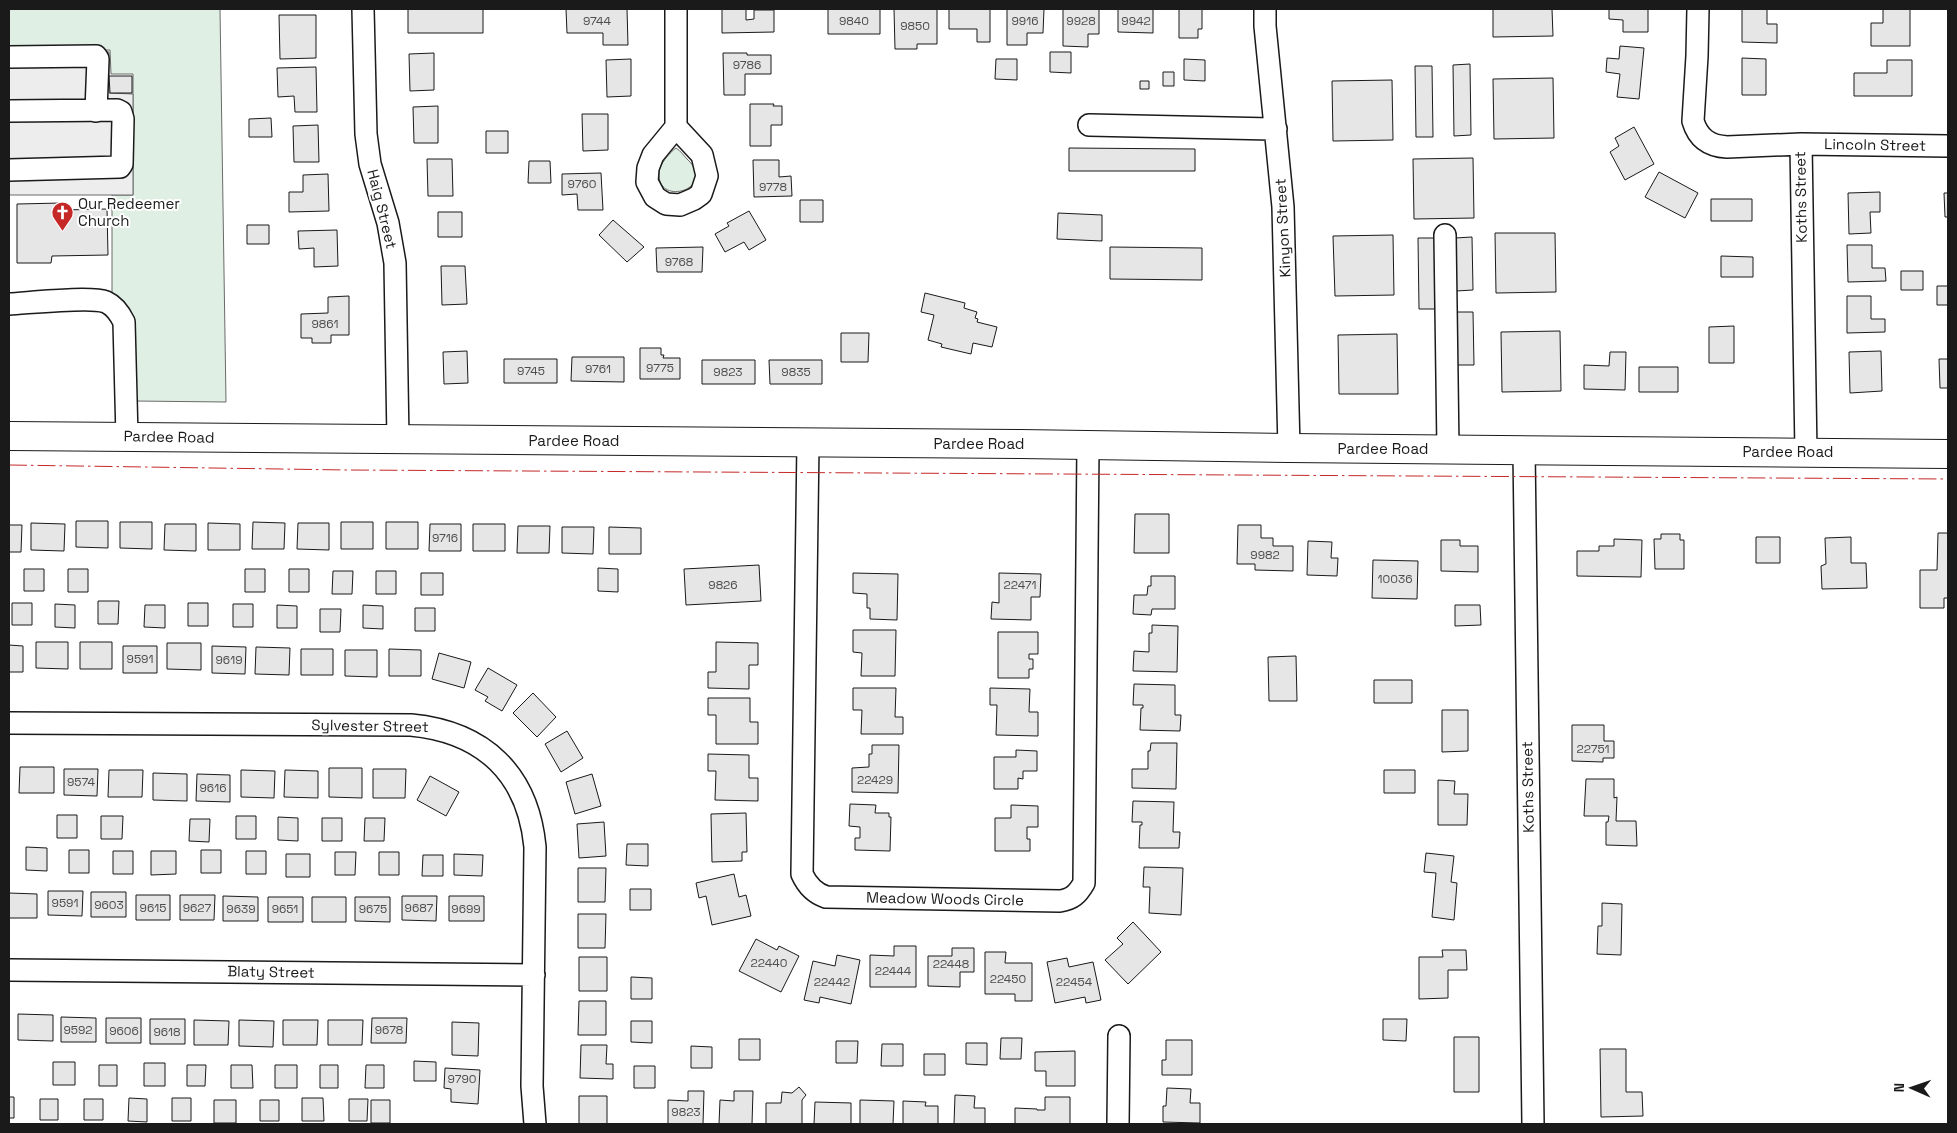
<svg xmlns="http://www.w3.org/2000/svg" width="1957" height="1133" font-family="'Space Grotesk',sans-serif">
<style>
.green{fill:#e0efe3;stroke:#6a6a6a}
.parking{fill:#ededed;stroke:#6a6a6a}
.building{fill:#e6e6e6;stroke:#1a1a1a}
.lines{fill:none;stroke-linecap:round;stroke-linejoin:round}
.minor-casing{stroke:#1a1a1a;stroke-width:24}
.major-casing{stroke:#1a1a1a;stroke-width:30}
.minor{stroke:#fff;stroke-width:21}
.major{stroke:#fff;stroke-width:28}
.power{stroke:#c62828;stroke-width:1;stroke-dasharray:18 4 2.5 4;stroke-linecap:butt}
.labels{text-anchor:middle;stroke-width:4;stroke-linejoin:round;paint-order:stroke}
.number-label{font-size:12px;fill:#4d4d4d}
.street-label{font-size:15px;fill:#1a1a1a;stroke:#fff}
.poi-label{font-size:15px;fill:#1a1a1a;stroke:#fff;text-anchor:start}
</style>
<rect width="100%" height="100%" fill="#fff"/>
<path class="green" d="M9,9h211l6,393 -92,-1 -22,-106v-100h21v-121h-22l-1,-24 -101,1z
M676,148c5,3 7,7 11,11 32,29 -30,49 -28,14 0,-8 10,-20 17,-25z"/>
<path class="parking" d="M9,52h100v41l24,1v101h-124z"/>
<path class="building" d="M408,9h75v24h-75z
M566,9h61l1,36h-25v-12h-36z
M722,9h24v11l8,-1v-9h20v22l-52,1z
M828,9h52v25h-52z
M894,9h43v35h-20v5h-22z
M949,9h41v33h-13v-13h-28z
M1007,9h37l-1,24h-16v12h-20z
M1063,9h36v25h-11v13l-25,-1z
M1118,9h35v24l-35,-1z
M1179,9h23v20h-4v9h-19z
M1493,9h59l1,27 -60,1z
M1609,9h39v23h-25v-12l-14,-1z
M1742,9h25v15h10v19l-35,-1z
M1883,9h27v37h-39v-23h12z
M279,15h37v43l-36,1z
M1620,46l24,2 -5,51 -22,-2 3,-23 -14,-2 1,-14 12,1z
M1050,52h21v21l-21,-1z
M434,53v37l-24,1 -1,-37z
M723,53h24v2h24v19h-26v21h-21z
M1742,58l24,1v36h-24z
M631,59v37l-24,1 -1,-37z
M996,59h21v21l-22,-1z
M1184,59l21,1v21l-21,-1z
M1887,60h25v36h-58v-23h33z
M1470,64l1,71 -17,1 -1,-71z
M1415,66h17l1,71h-17z
M316,67l1,45h-22l-1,-16 -16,1 -1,-29z
M1163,72h11v14h-11z
M109,76h23v17h-22z
M1553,78l1,60 -60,1 -1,-60z
M1392,80l1,60 -60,1 -1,-60z
M1140,81h9v8h-9z
M750,104h24l-1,2h9v19h-11v21h-21z
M438,106v37h-24l-1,-36z
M582,114h26v36l-25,1z
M271,118l1,19h-23v-18z
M318,125l1,37h-25l-1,-36z
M1634,127l20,37 -29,16 -15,-28 9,-6 -4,-8z
M486,131h22v22h-22z
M1069,148l126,1v22h-126z
M1473,158l1,60 -60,1 -1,-60z
M427,159h25l1,37h-25z
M753,160h26v17l12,-1 1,20 -38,1z
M529,161h21l1,22h-23z
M1659,172l39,21 -13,25 -40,-21z
M601,173l2,37h-25l-1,-16 -15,1v-21z
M328,174l1,37 -40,1v-20h14v-17z
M1880,192v20h-10l1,21 -22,1 -1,-41z
M1944,193h4v24h-3z
M1711,199h41v22h-41z
M800,200h23v22h-23z
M62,203v7l45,-1 1,46 -56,1 -1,7h-34v-59z
M749,211l17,29 -17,10 -5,-8 -19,10 -10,-18 14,-8 -2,-3z
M438,212h24v25h-24z
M1058,213l44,2v26l-45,-2z
M613,220l31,27 -17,15 -28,-27z
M247,225h22v19h-22z
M337,230l1,36 -24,1v-19l-15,1 -1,-18z
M1495,233h60l1,59 -60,1z
M1393,235l1,60 -59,1 -2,-60z
M1472,237l1,53 -17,1 -1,-53z
M1418,238h17l1,71h-17z
M1847,245h25v23h13l1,13 -38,1z
M703,247l-1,25h-45l-1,-24z
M1110,247l92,1v32l-92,-1z
M1721,256l32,1v20h-32z
M441,266h24l2,38 -25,1z
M1901,271h22v19h-22z
M1937,286h11v19h-11z
M925,293l40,10 -1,5 13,4 -2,6 3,1 -1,3 20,5 -5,20 -19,-4 -2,11 -30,-7 1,-3 -14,-4 6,-25 -13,-3z
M349,296v39h-18v8h-19v-5h-11v-24l27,-1v-16z
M1847,296h24v23h14v13l-38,1z
M1456,312h17l1,53h-17z
M1734,326v37h-25v-36z
M1560,331l1,60 -59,1 -1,-60z
M841,333h28l-1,29h-27z
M1397,334l1,60h-59l-1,-59z
M640,348h21v7h3l-1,3h17v21h-40z
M467,351l1,32 -24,1 -1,-32z
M1881,351l1,40 -32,2 -1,-41z
M1610,352h16l-1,38 -41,-1v-24l25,1z
M572,357h52v25l-53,-1z
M504,359h53v24h-53z
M1939,359h9v29h-8z
M702,360h53v24h-53z
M769,360h53v24h-52z
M1639,367h39v25h-39z
M1135,514h34v39h-35z
M76,521h32v27l-32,-1z
M120,522h32v27l-32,-1z
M253,522l32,1 -1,26h-32z
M341,522h32v27h-32z
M386,522h32v27h-32z
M31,523l34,1 -1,27 -33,-1z
M208,523l32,1v26h-32z
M298,523h31v27l-32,-1z
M165,524h31v27l-32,-1z
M430,524h31v27h-32z
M473,524h32v27h-32z
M9,525h13l-1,27h-12z
M1238,525h23v13h12v8h20v25l-38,-1v-6h-18z
M518,526h32l-1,27h-32z
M562,527h32l-1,27 -31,-1z
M609,527l32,1v26h-32z
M1938,533h10v65h-4v10h-24v-38h17z
M1661,534h19v6h4v29h-29l-1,-30h7z
M1756,537h24v26h-24z
M1851,537v26h15l1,25 -45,1 -1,-23 5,-2 -1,-26z
M1614,539l28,1 -1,37 -64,-1v-25h22v-5h15z
M1441,540h19v6h18v26l-37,-1z
M1308,541l24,1 -1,16h7l-1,18 -30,-1z
M1373,560l45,1 -1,38 -45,-1z
M759,565l2,36 -75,4 -2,-36z
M598,568l20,1v23l-20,-1z
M24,569h20v22h-20z
M68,569h20v23h-20z
M245,569h20v23h-20z
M289,569h20v23h-20z
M333,571h20l-1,23h-20z
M376,571h20v23h-20z
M421,573h22v22h-22z
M853,573l45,1 -1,46 -27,-1v-11h-3v-14l-14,-1z
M999,573l42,1 -1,23h-9v23l-40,-1 1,-17 7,1z
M1151,576h24v33h-23l-1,6 -18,-1 1,-19h13l1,-9h3z
M98,601h21l-1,23h-20z
M12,603h20v22h-20z
M188,603h20v23h-20z
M55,604l20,1v23l-20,-1z
M233,604h20v23h-20z
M145,605h20v23l-21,-1z
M277,605l20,1v22h-20z
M363,605l20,1v23l-20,-1z
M1455,605h25l1,20 -26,1z
M415,608h20v23h-20z
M320,609h21l-1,23h-20z
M1152,625l26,1 -1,46 -44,-1 1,-20 15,1v-19h3z
M853,630h43l-1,46h-34l1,-23 -9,-1z
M998,632h40v22h-9v5h4v10h-4v9h-31z
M36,642h32v27l-32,-1z
M80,642h32v27h-32z
M716,642l42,1v22h-9v24l-41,-1v-16h8z
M167,643h34v27l-34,-1z
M9,645l14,1v26h-14z
M123,646h34v27h-34z
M212,646l34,1 -1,27 -33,-1z
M256,647l34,1 -1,27 -34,-1z
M301,649h32v26h-32z
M389,649l32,1v26h-32z
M345,650h32v27l-32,-1z
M439,653l32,9 -7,26 -32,-9z
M1296,656l1,45h-28l-1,-44z
M488,668l29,17 -15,26 -17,-10 3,-4 -13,-7z
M1374,680h38v23h-38z
M1134,684l41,1v30h6l-1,16 -40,-1 1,-22h2v-3h-10z
M853,688h43l-1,29h8v17h-42l1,-24h-9z
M990,688l40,1 -1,23h9v24l-42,-1 1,-30h-7z
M533,693l23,24 -19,20 -24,-24z
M708,698h42v24h8v22h-42v-29h-8z
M1442,710h26v41l-26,1z
M1572,725h32v16h10v17h-11v4l-31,-1z
M567,731l16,27 -22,14 -16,-28z
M1151,743h26l-1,46 -44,-1v-19h16v-18h2z
M872,745h27l-1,48 -46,-1v-24l17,-1v-13h3z
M1016,750l21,1v20h-14v8l-5,-1v11h-24v-32h22z
M708,754l41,1v23h9v23l-43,-1 1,-29h-8z
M20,767h34v26h-35z
M329,768h33v30l-33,-1z
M64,769h34l-1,27 -33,-1z
M373,769h33l-1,29h-32z
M109,770h34l-1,27h-34z
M241,770l34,1 -1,27 -33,-1z
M285,770l33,1v27l-34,-1z
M1384,770h31v23h-31z
M153,773l34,1v27l-34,-1z
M197,774l33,1v27l-34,-1z
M592,774l9,32 -26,8 -9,-32z
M430,776l29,16 -13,24 -29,-16z
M1586,779h28v19l3,-1 -1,24h20l1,25 -31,-1v-23h2l1,-6h-25z
M1438,780l17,1 -1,13h14l-1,31h-29z
M1133,801l41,1 -1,30h7l-1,16h-40l1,-23h2v-3h-10z
M850,804l26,1 -1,8h14v4h2l-1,34 -35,-1v-12h5v-11l-11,-1z
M1011,805l27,1v21h-11v12h3v12h-35v-33h16z
M746,813l1,39h-5v9l-30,1 -1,-48z
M57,815h20v23h-20z
M101,816h22l-1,23h-21z
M236,816h20v23h-20z
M278,817l20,1v23l-20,-1z
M322,818h20v23h-20z
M365,818h20l-1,23h-20z
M190,819h20l-1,23 -20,-1z
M604,822l2,34 -27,2 -2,-34z
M627,844h21v22l-22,-1z
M26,847l21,1v23l-21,-1z
M69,850h20v23h-20z
M201,850h20v23h-20z
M113,851h20v23h-20z
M151,851h25v23l-25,1z
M246,851h20v23h-20z
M335,852h21l-1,23h-20z
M379,852h20v23h-20z
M1426,853l28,3 -3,26 6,1 -3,37 -22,-3 4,-44 -12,-1z
M286,854h24v23h-24z
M454,854l29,1 -1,21 -28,-1z
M423,855h20v21h-21z
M1144,867l39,1 -2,47 -32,-2 1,-26h-7z
M578,868h28l-1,34h-27z
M734,874l5,23 7,-2 5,21 -39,9 -6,-29 -7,2 -3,-15z
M630,889h21v21h-21z
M48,891h35l-1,25 -34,-1z
M91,892h35v25h-35z
M9,893l28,1v24h-28z
M136,895h34v25h-34z
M180,895h35l-1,25h-34z
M223,896l35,1v24h-35z
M402,896h35l-1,25 -34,-1z
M449,896h35v25h-35z
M268,897h35v25h-35z
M312,897h34v25h-34z
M355,897h35v25l-35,-1z
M1602,903l20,1 -1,51 -24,-1 1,-28h4z
M578,914h28l-1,34h-27z
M1133,922l28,30 -33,32 -23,-24 18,-16 -6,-6z
M756,939l21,11 2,-4 20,10 -18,36 -42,-21z
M894,946h22v41h-46v-32l24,1z
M952,948h22v24h-14v15l-32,-1v-30h24z
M1442,950h24l1,20h-19v28l-29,1v-42h24z
M985,952h21l-1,11h27v38h-17v-7h-30z
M837,955l23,5 -9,44 -31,-7 -1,6 -15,-3 9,-39 22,5z
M579,957h28v34h-28z
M1067,958l2,9 24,-5 8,38 -15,3 -1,-6 -30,6 -8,-41z
M631,977l21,1v21h-21z
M579,1001h27v34h-28z
M18,1014l35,1v26l-35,-1z
M61,1017l35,1v24h-35z
M106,1018h35v25h-35z
M372,1018h35l-1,25h-35z
M150,1019h35v25h-35z
M1383,1019h24l-1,22 -23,-1z
M194,1020l35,1 -1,24h-34z
M239,1020l35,1 -1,26 -34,-1z
M283,1020h35l-1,25h-34z
M328,1020h35l-1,25h-34z
M631,1021h21v22l-21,-1z
M452,1022l27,1 -1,33 -26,-1z
M1454,1037h25v55h-25z
M1001,1038h21l-1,21h-21z
M739,1039h21v21h-21z
M1166,1040h26v35h-30v-15h4z
M836,1041h22l-1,22h-21z
M966,1043h21v22l-21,-1z
M882,1044h21v22h-22z
M581,1045h26l-1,19h7v15l-33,-1z
M691,1046l21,1v21h-21z
M1600,1049h26v43h16l1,24 -42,1z
M1075,1051v35h-29v-15h-11v-19z
M924,1054h21v21h-21z
M414,1061l22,1v19h-22z
M53,1062h22v23h-22z
M144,1063h21v23h-21z
M99,1065h18v21h-18z
M187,1065h19l-1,21h-18z
M231,1065h21l1,23h-22z
M275,1065h22v23h-22z
M320,1065h18v23h-18z
M366,1065h18v23h-19z
M634,1066h21v22h-21z
M445,1068l35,2 -2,34 -27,-2v-13l-7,-1z
M799,1087l7,8 -4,5v24h-36v-21h15l1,-11 10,1z
M1167,1088l24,1 -1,14h10v20l-37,-1v-16h3z
M688,1091h16l-1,33h-35v-24l20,1z
M734,1091h19l-1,33h-33l1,-24 14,1z
M955,1095l20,1 -1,12h11v16h-31z
M579,1096h28v28h-28z
M9,1097h5v21h-5z
M1045,1097h25v27h-55v-16l22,1v1h8z
M129,1098l18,1v23l-19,-1z
M172,1098h19v23h-19z
M302,1098h21l1,23h-22z
M40,1099h18v21h-18z
M84,1099h19v21h-19z
M349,1099h19l-1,22h-18z
M214,1100h22v23h-22z
M260,1100h19v21h-19z
M371,1100h19v23h-19z
M860,1100l34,1 -1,23h-33z
M903,1101l23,1 -1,4h13v18h-35z
M815,1102l36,1v21h-37z"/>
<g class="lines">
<defs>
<path id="minor" d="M363,9l3,125 4,30 18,59 7,40 3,177
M676,9v118l-23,28 -5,13 -1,14 8,15 11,7 14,1 14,-6 7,-5 6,-18 -5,-21 -26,-28
M1265,9v17l18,181 6,241
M1698,9l-1,47 -4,65c5,17 16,25 34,26l74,-3 147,2
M9,57l87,-1 2,3 -2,52
M9,111l108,-1 4,2 2,7 -1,45 -2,3 -111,3
M1089,125l187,4
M1801,144l5,309
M1445,235l3,214
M9,304c20,-1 82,-8 97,-2 9,4 14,12 18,20l3,115
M808,443l-6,431c5,11 12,19 24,23l234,4c12,-2 17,-6 24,-18l4,-438
M1524,450l9,674
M9,723l402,2c73,7 117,49 124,122l-3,239 3,38
M9,970l525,5
M1118,1124l1,-88"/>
<path id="major" d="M9,436l1011,8 269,4 659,6"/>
</defs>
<use href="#minor" class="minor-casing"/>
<use href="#major" class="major-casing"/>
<use href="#minor" class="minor"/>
<use href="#major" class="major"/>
<path class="power" d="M9,465l338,5 1601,9"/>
</g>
<defs>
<symbol id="church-pin" viewBox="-11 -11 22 30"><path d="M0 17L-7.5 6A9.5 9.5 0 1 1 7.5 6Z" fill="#c62828" stroke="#fff"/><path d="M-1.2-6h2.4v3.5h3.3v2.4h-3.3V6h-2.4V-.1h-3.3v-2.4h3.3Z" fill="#fff"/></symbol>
</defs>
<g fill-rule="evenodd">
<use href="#church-pin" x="50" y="200" width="25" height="34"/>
</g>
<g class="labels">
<g class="number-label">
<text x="597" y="25">9744</text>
<text x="854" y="25">9840</text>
<text x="1025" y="25">9916</text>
<text x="1081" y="25">9928</text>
<text x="1136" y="25">9942</text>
<text x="915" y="30">9850</text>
<text x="747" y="69">9786</text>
<text x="582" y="188">9760</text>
<text x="773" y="191">9778</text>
<text x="679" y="266">9768</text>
<text x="325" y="328">9861</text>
<text x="660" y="372">9775</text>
<text x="598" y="373">9761</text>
<text x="531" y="375">9745</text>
<text x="728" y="376">9823</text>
<text x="796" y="376">9835</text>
<text x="445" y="542">9716</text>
<text x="1265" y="559">9982</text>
<text x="1395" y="583">10036</text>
<text x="723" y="589">9826</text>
<text x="1020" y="589">22471</text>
<text x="140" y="663">9591</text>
<text x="229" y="664">9619</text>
<text x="1593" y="753">22751</text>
<text x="875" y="784">22429</text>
<text x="81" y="786">9574</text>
<text x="213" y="792">9616</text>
<text x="65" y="907">9591</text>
<text x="109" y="909">9603</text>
<text x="153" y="912">9615</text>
<text x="197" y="912">9627</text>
<text x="419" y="912">9687</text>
<text x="241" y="913">9639</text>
<text x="285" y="913">9651</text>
<text x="373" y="913">9675</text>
<text x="466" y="913">9699</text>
<text x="769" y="967">22440</text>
<text x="951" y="968">22448</text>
<text x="893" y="975">22444</text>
<text x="1008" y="983">22450</text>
<text x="832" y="986">22442</text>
<text x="1074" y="986">22454</text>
<text x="78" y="1034">9592</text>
<text x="389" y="1034">9678</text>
<text x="124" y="1035">9606</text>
<text x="167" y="1036">9618</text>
<text x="462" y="1083">9790</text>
<text x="686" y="1116">9823</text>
</g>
<g class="street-label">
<text transform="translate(1875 145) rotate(1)" y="5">Lincoln Street</text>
<text transform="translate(1801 197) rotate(-91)" y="5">Koths Street</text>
<text transform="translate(382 209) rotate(76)" y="5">Haig Street</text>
<text transform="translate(1283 228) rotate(-93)" y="5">Kinyon Street</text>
<text transform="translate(169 437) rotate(1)" y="5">Pardee Road</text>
<text x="574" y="446">Pardee Road</text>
<text x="979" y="449">Pardee Road</text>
<text x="1383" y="454">Pardee Road</text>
<text x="1788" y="457">Pardee Road</text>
<text transform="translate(370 726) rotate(1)" y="5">Sylvester Street</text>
<text transform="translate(1528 787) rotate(-91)" y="5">Koths Street</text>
<text transform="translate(945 899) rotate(1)" y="5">Meadow Woods Circle</text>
<text transform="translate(271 972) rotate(1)" y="5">Blaty Street</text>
</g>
<g class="poi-label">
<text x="78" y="209">Our Redeemer<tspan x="78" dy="17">Church</tspan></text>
</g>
</g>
<rect width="1957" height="1133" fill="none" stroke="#1a1a1a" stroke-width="20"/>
<g transform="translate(1912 1088) rotate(272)" stroke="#ffffff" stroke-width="4" paint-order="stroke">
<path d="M0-4L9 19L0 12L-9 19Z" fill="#1a1a1a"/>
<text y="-8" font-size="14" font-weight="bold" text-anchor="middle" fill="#1a1a1a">N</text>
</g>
</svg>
